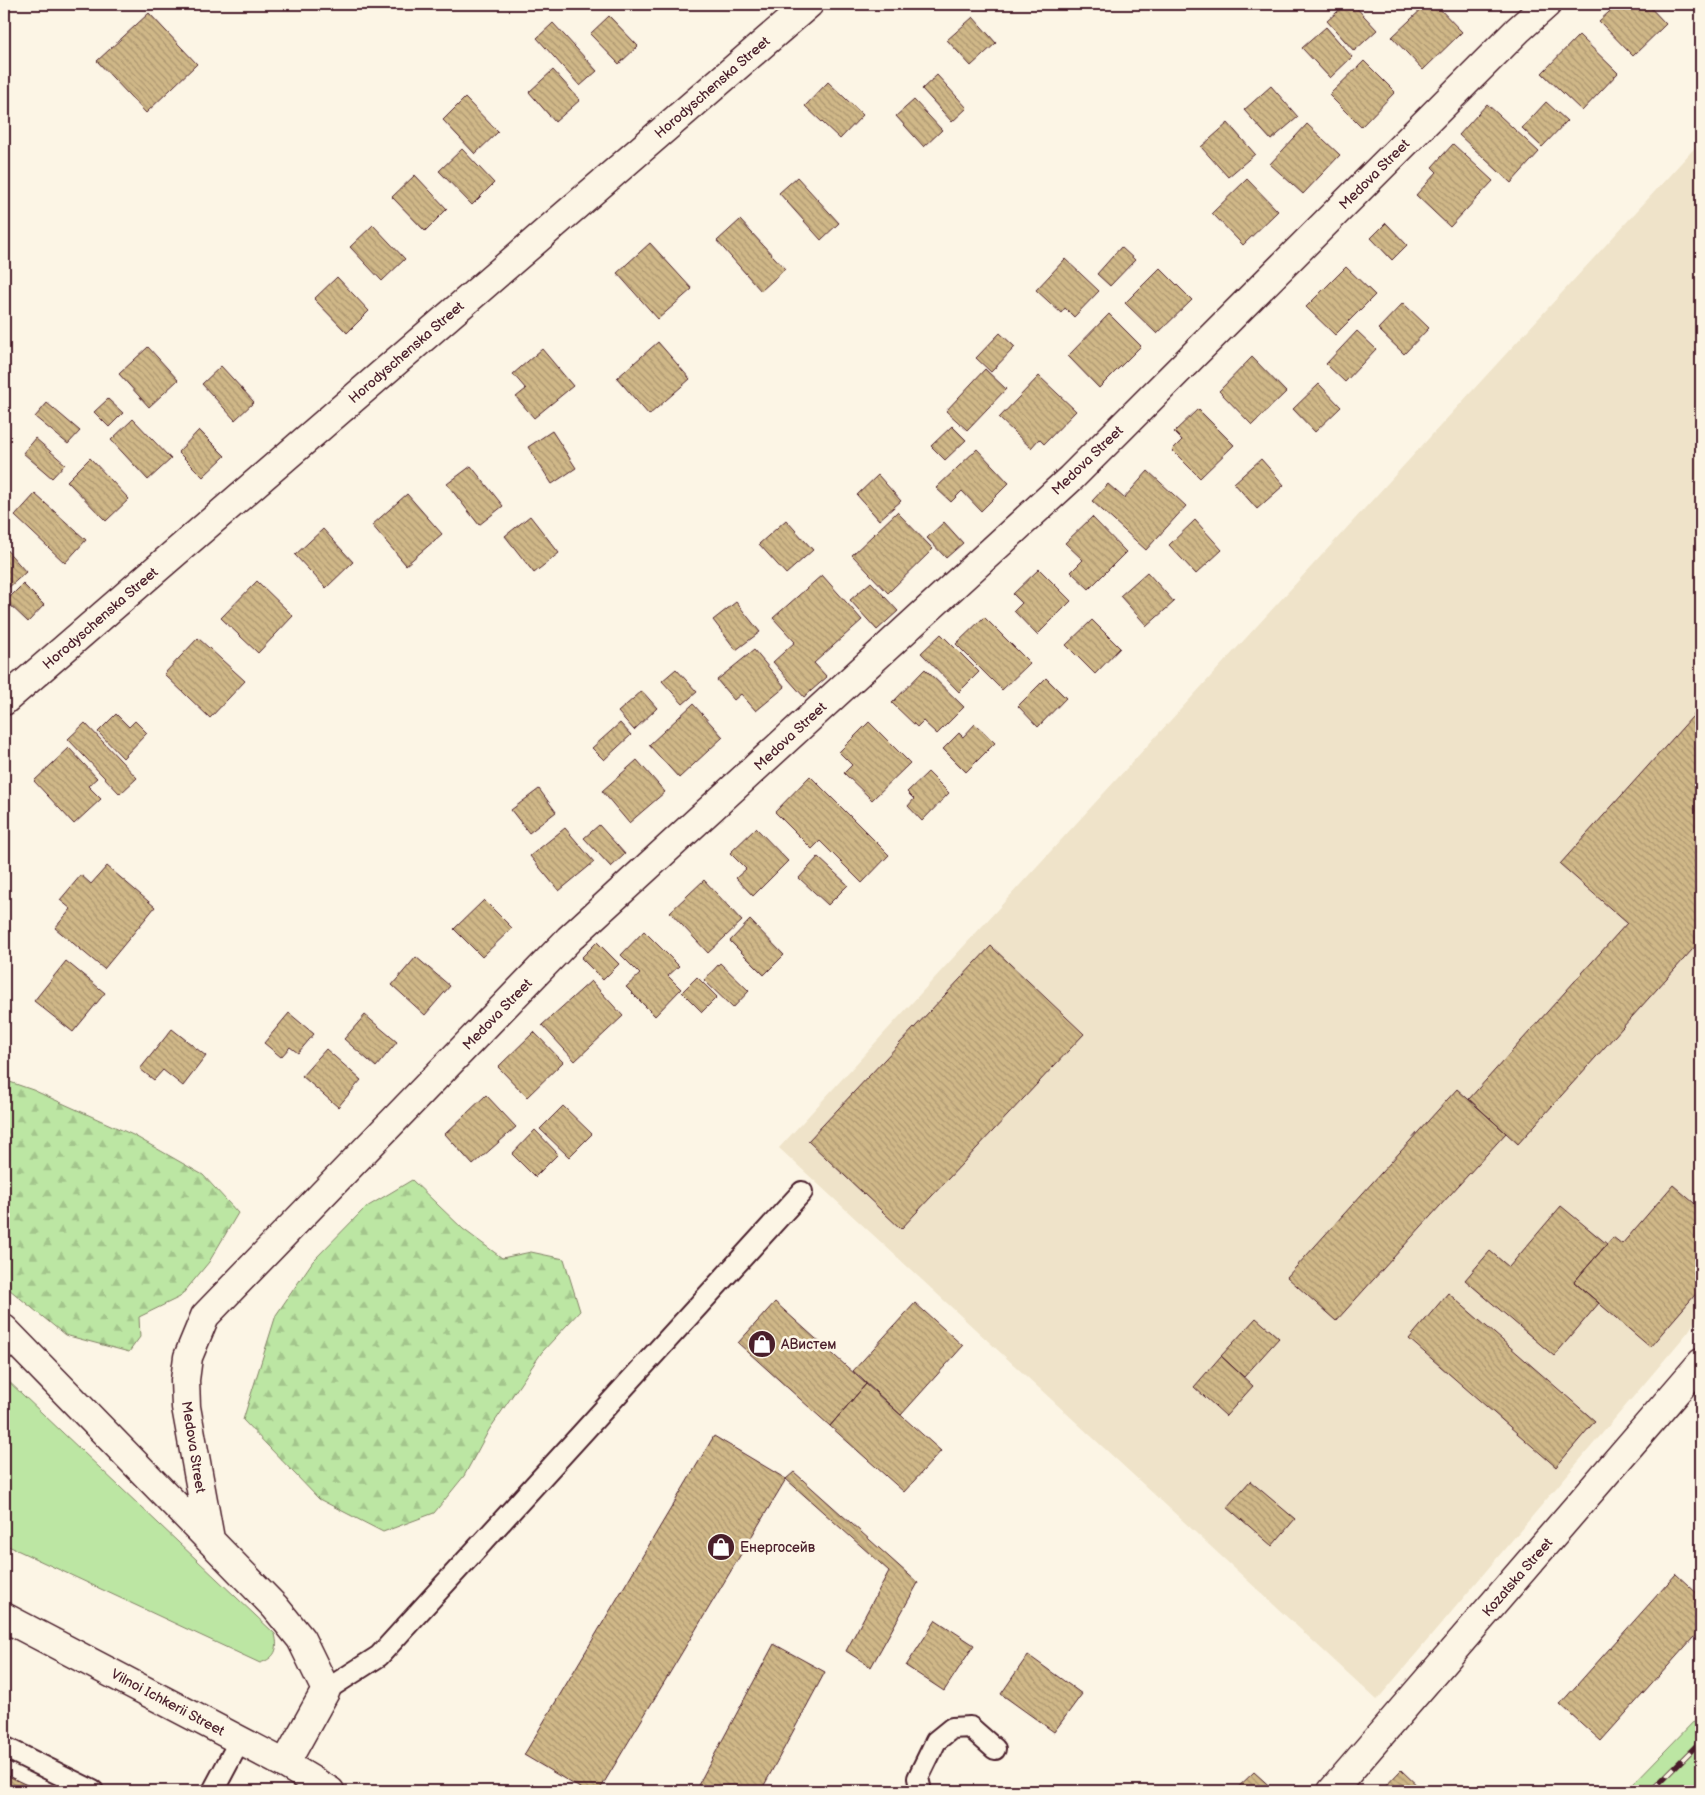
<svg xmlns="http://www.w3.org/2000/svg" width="1705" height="1795" font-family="'Balsamiq Sans',sans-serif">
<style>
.built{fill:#efe3c9}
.grass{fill:#bce6a3;stroke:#838267}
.forest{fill:url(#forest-firs);stroke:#838267}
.building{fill:url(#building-back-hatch);stroke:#4a1f2b}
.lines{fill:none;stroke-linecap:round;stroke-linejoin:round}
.lane-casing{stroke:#4a1f2b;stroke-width:24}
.street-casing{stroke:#4a1f2b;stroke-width:31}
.primary-casing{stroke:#4a1f2b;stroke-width:31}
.lane{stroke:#fcf5e5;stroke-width:20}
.street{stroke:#fcf5e5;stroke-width:28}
.primary{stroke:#fcf5e5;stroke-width:28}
.rail-casing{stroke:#4a1f2b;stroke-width:5.5}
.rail{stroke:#fcf5e5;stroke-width:4;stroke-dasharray:11;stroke-linecap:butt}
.labels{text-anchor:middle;stroke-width:5;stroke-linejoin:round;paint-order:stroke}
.street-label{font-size:14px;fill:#4a1f2b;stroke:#fcf5e5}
.poi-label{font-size:14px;fill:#4a1f2b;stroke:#fcf5e5;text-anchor:start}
</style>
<defs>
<pattern id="forest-firs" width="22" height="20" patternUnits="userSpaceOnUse" patternTransform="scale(1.25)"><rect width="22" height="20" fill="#bce6a3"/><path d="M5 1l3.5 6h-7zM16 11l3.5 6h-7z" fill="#a3c58c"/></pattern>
<pattern id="building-back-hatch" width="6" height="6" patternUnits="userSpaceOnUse" patternTransform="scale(1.25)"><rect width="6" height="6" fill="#d0b888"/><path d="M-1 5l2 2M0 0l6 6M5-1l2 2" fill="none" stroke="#ab956f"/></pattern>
</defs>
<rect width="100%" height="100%" fill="#fcf5e5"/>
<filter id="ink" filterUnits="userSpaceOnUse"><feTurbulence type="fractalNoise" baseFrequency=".02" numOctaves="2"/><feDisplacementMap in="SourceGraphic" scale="10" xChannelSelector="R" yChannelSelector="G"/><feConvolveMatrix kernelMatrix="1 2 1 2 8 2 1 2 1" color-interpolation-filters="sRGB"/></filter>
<g filter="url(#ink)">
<path class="built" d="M1701,141v1171l-13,20 -311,368 -598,-552z"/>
<path class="grass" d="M4,1377l271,257c4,16 0,24 -15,29l-256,-119z
M1701,1714v77h-75z"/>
<path class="forest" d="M4,1080l29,10 100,45 70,40 35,38 -29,49 -29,35 -41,20 1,20 -11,15 -64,-17 -61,-50z
M412,1180l51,49 39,29 29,-6 33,7 16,52 -38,41 -53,78 -25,46 -30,37 -51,19 -64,-33 -76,-79 33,-105 37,-54 52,-53z"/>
<path class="building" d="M1346,4h7l24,26 -23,21 -27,-30z
M1427,4h8l27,28 -39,38 -31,-33z
M1618,4h15l4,4 5,-4h5l19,20 -33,32 -34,-35z
M149,13l48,51 -51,49 -49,-52z
M609,16l29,30 -19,18 -29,-30z
M973,17l23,26 -25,23 -24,-26z
M553,23l44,48 -17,15 -43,-48z
M1326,27l26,30 -22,21 -28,-30z
M1579,35l39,38 -36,38 -40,-38z
M1364,61l31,31 -34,35 -32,-32z
M553,70l27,30 -25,22 -26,-30z
M937,75l30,33 -15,14 -30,-33z
M828,82l35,33 -23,24 -35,-33z
M1271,86l27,31 -27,23 -27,-30z
M465,98l33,34 -23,22 -32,-34z
M914,100l28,30 -18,17 -28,-31z
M1546,102l21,19 -25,26 -20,-19z
M1487,104l52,48 -28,31 -52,-48z
M1228,123l27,31 -27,23 -27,-30z
M1307,124l33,31 -37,39 -33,-30z
M1453,144l40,37 -43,46 -34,-32 21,-23 -5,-5z
M462,149l32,34 -22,22 -33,-34z
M415,175l32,34 -22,22 -33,-34z
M797,177l42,46 -18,17 -42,-47z
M1247,179l31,32 -35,34 -31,-32z
M740,220l45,49 -24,22 -44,-50z
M1386,223l21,22 -15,15 -21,-22z
M373,225l32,34 -23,22 -32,-34z
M650,243l42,46 -34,30 -41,-46z
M1121,247l14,13 -25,26 -13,-12z
M1065,259l34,32 -25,26 -9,-9 -4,5 -25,-23z
M1346,267l29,28 -40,40 -29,-28z
M1160,268l32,32 -35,34 -32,-31z
M337,277l32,34 -22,22 -33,-34z
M1403,303l26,25 -25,26 -26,-25z
M1109,314l32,32 -42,42 -31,-32z
M1357,331l19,18 -31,33 -19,-18z
M1000,333l15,14 -24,25 -15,-14z
M658,342l32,37 -41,36 -32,-37z
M148,347l30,33 -29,27 -30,-33z
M542,349l31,37 -39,32 -18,-21 10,-8 -13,-15z
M1252,357l34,35 -34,33 -33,-34z
M221,366l33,36 -19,18 -33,-36z
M985,369l21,20 -39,41 -21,-19z
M1039,376l37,35 -32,33 -5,-5 -8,9 -32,-30z
M1319,384l22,23 -26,25 -22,-23z
M108,399l15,14 -14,14 -15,-15z
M47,403l33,28 -12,13 -33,-27z
M1198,409l36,36 -34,33 -28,-28 10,-10 -8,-8z
M133,419l38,40 -23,21 -37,-40z
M952,426l14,14 -21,20 -14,-14z
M199,430l26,26 -22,21 -25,-25z
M552,431l24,37 -24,16 -24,-37z
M35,438l30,26 -13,14 -29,-25z
M977,449l32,34 -28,28 -19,-20 -11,11 -15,-14z
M90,458l39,41 -23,22 -39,-40z
M1261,459l23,26 -27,24 -23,-26z
M471,466l32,40 -24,19 -32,-41z
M1148,471l38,35 -40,44 -54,-49 16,-17 16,14z
M878,475l23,26 -22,19 -22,-25z
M35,494l51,46 -21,23 -50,-47z
M407,494l35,40 -36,31 -34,-40z
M897,512l36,37 -45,44 -36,-38z
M530,516l29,37 -25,20 -29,-37z
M1092,517l34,35 -37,37 -18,-17 12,-12 -18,-17z
M786,520l27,30 -27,24 -27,-30z
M1195,520l27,30 -26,24 -27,-29z
M944,522l19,21 -17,15 -19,-20z
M323,529l30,33 -27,26 -31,-33z
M4,547l22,25 -18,16 -4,-5z
M1039,569l32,32 -34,34 -23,-24 8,-8 -9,-9z
M1147,572l27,30 -27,24 -27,-30z
M822,575l40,45 -48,43 13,14 -23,20 -31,-35 22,-20 -22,-24z
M257,581l36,35 -35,37 -37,-35z
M871,582l27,29 -21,19 -27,-30z
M23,584l21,21 -16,17 -22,-21z
M736,602l24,30 -24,18 -23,-30z
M984,617l46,46 -28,27 -46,-46z
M1092,620l28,28 -25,26 -29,-29z
M941,634l38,38 -20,20 -38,-39z
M198,638l47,43 -35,37 -46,-44z
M754,650l31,37 -29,24 -15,-17 -7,6 -17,-20z
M676,669l21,23 -14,12 -21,-23z
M925,669l39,38 -27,27 -14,-13 -6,6 -25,-24z
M1046,678l20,20 -28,29 -20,-21z
M642,691l15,17 -23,22 -16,-18z
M693,704l30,33 -44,41 -30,-33z
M1701,707v233l-183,204 -49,-45 158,-176 -67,-59z
M116,714l13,13 6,-6 12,12 -24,25 -25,-26z
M869,722l41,41 -38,37 -28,-27 8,-8 -13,-13z
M85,723l52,55 -17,16 -52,-55z
M620,723l11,12 -27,25 -12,-12z
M975,724l20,19 -29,29 -23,-23 16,-16 4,4z
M69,748l28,30 -9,8 13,13 -27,25 -40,-43z
M637,760l28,32 -36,31 -27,-32z
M928,772l21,21 -27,28 -14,-15 6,-7 -7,-7z
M810,776l79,79 -27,28 -42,-42 -8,8 -37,-37z
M539,789l17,23 -27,21 -18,-23z
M599,825l26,29 -14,13 -27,-29z
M565,828l29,34 -35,29 -29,-35z
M756,828l32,33 -35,35 -17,-18 10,-9 -16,-16z
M818,857l30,28 -20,20 -29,-27z
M107,866l48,41 -51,62 -49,-41 16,-19 -11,-9 21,-25 10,9z
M704,880l38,41 -34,32 -38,-41z
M484,900l28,28 -30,29 -28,-28z
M750,920l34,35 -20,20 -34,-34z
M644,931l35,35 -11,10 13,13 -26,27 -29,-29 14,-13 -19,-19z
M597,942l22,22 -16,16 -22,-22z
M991,946l93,88 -183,195 -93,-88z
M416,957l34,29 -25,29 -33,-30z
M66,961l39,32 -32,39 -39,-31z
M720,963l29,28 -16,17 -29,-28z
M697,977l20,20 -15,15 -20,-20z
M591,981l32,35 -48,45 -33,-36z
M289,1013l25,21 -16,19 -8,-6 -9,10 -17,-14z
M365,1015l32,27 -21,25 -32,-28z
M172,1029l34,27 -23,30 -20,-16 -9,10 -14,-11z
M534,1032l29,30 -36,35 -29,-30z
M326,1049l35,31 -23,27 -36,-31z
M1457,1089l49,44 -170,188 -49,-44z
M486,1095l30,32 -43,38 -28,-31z
M563,1106l29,28 -23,23 -29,-28z
M535,1130l23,24 -23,23 -23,-23z
M1673,1185l28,24v79l-51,59 -76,-65 39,-45 9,7z
M1561,1206l46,38 -33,38 25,21 -45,53 -89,-76 25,-29 19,16z
M1448,1293l147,128 -39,46 -147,-128z
M775,1302l91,82 -36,42 -92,-83z
M915,1303l48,43 -62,69 -48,-44z
M1256,1318l23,20 -35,39 -23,-21z
M1221,1356l32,30 -27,30 -32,-29z
M866,1384l75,67 -37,41 -74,-66z
M714,1436l72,43 -187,312h-14l-61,-36z
M794,1472l124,111 -47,84 -25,-16 43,-80 -103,-92z
M1250,1481l45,38 -23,27 -45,-39z
M1676,1574l25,23v32l-100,112 -41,-37z
M936,1620l38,25 -30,46 -38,-25z
M774,1644l51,28 -64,119h-66z
M1028,1655l54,39 -28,38 -53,-38z
M1401,1770l22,21h-42z
M1254,1772l21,19h-41z
M4,1774l25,12 -3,5h-22z"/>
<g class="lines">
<defs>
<path id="lane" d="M326,1690l53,-34 423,-464
M4,1747l89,44
M213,1791l27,-51
M921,1791l-3,-13 18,-37 16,-13 18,-1 25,22"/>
<path id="street" d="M4,701l805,-697
M4,1329l271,278 26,32 25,51 -41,74
M210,1539l-24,-132 -1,-27 3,-23 17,-41 364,-377 502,-461 447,-448 29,-26
M1332,1791l369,-428"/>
<path id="primary" d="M4,1617l281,147 45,27"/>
</defs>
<use href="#lane" class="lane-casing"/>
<use href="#street" class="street-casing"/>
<use href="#primary" class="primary-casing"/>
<use href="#lane" class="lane"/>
<use href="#street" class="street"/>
<use href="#primary" class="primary"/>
<defs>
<path id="rail" d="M1651,1791l50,-50
M1692,1791l9,-9"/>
</defs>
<use href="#rail" class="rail-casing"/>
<use href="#rail" class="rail"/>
</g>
</g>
<defs>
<symbol id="shop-disc" viewBox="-11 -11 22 22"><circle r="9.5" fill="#4a1f2b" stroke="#fcf5e5"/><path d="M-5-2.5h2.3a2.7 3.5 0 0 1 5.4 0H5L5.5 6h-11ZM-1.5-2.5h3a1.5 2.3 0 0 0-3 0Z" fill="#fff"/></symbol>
</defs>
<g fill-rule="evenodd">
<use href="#shop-disc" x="746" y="1328" width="32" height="32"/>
<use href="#shop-disc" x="705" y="1531" width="32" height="32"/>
</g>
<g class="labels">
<g class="street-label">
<text transform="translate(712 87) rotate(-41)" y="5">Horodyschenska Street</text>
<text transform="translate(1374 174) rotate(-45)" y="5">Medova Street</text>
<text transform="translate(406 352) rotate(-41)" y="5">Horodyschenska Street</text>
<text transform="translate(1087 460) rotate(-44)" y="5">Medova Street</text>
<text transform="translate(100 618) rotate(-41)" y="5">Horodyschenska Street</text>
<text transform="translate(790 736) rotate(-43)" y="5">Medova Street</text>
<text transform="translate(497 1014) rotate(-46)" y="5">Medova Street</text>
<text transform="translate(194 1447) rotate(81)" y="5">Medova Street</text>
<text transform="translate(1517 1577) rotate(-49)" y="5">Kozatska Street</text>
<text transform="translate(168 1702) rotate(28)" y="5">Vilnoi Ichkerii Street</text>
</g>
<g class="poi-label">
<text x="781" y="1349">АВистем</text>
<text x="740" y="1552">Енергосейв</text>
</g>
</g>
<rect width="1705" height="1795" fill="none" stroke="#fcf5e5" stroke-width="20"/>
<rect x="10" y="10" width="1685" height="1775" fill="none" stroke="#4a1f2b" stroke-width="2" filter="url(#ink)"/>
</svg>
